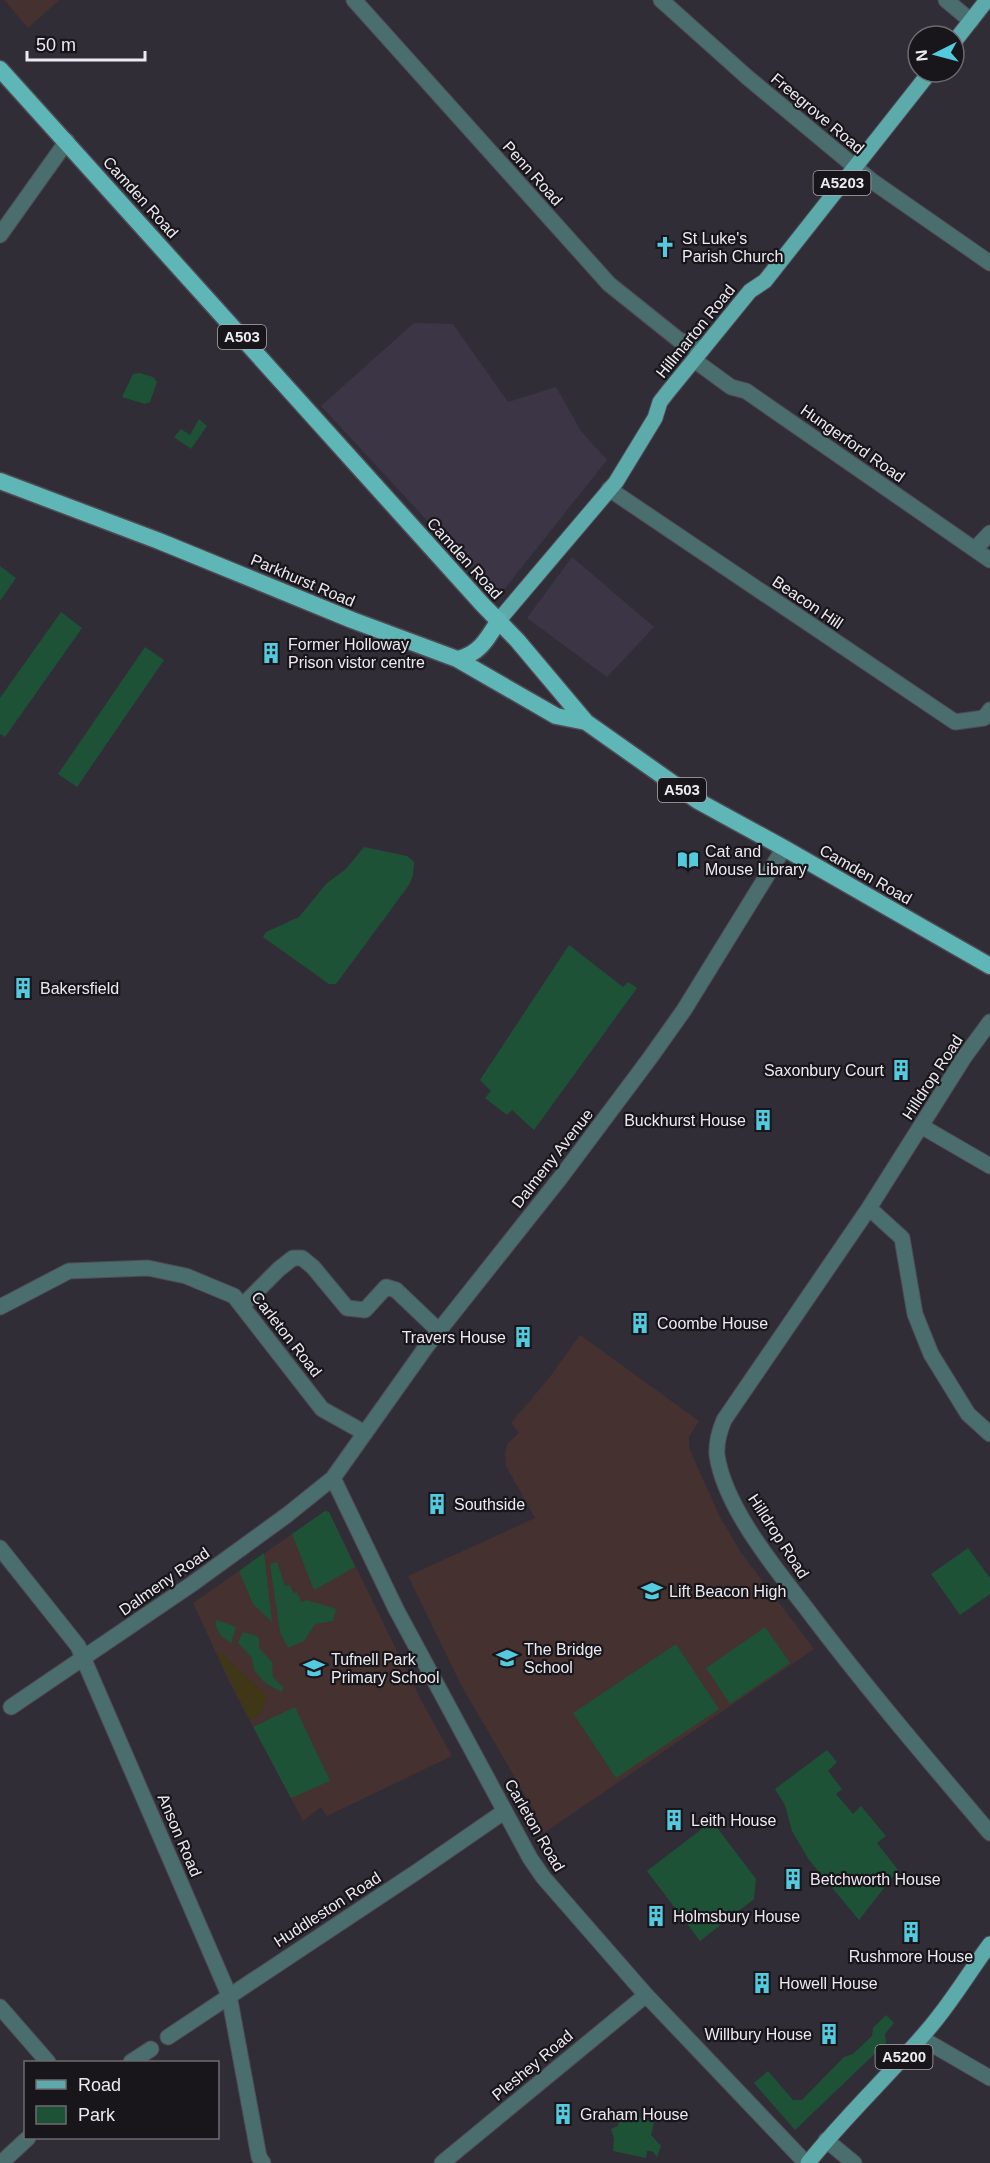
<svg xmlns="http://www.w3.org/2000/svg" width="990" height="2163" font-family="Helvetica,sans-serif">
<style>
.built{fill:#3b3545}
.education{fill:#45312f}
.green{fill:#1d5237}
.sand{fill:#3f3716}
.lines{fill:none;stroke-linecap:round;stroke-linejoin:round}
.minor-casing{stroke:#4f4b55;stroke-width:17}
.tertiary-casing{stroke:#4f4b55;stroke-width:17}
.primary-casing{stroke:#4f4b55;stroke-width:17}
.trunk-casing{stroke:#4f4b55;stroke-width:19}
.minor{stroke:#4a6d6d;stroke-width:15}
.tertiary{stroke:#4a6d6d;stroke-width:15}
.primary{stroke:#5caaaa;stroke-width:15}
.trunk{stroke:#5fb6b6;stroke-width:16}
.labels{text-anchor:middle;stroke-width:4.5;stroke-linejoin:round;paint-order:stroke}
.shield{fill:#18161b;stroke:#acaab1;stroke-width:1.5}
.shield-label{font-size:15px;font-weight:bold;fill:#eceaf1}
.street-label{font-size:16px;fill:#eceaf1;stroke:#18161b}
.poi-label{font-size:16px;fill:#eceaf1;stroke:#18161b;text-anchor:start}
</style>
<rect width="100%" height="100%" fill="#312d37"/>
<path class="built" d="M414,323l39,1 55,78 48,-15 25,44 26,29 -109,137 -177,-191z
M572,557l82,70 -47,50 -80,-59z"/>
<path class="education" d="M4,0h55l-31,28z
M580,1335l119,86 -10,16v11l30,67 21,36 74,98 -270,184 -13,-28 -70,-120 -53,-109 127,-58 -29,-52 -1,-13 2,-9 12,-11 -8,-10 38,-45z
M325,1511l4,1 92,188 31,56 -125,60 -6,-9 -18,14 -73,-138 -37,-80z"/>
<path class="green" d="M140,373l13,4 4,5 -7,20 -5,2 -23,-7 11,-23z
M199,419l8,7 -16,23 -17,-12 7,-8 9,6z
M0,566l16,12 -16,23z
M61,612l21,16 -77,109 -5,-3v-36z
M145,647l19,13 -87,127 -19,-13z
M364,847l43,9 7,6 -1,13 -4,10 -73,99h-7l-66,-47 3,-5 33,-15 28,-34 19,-14z
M569,945l54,42 5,-5 9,6 -103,142 -22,-20 -5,5 -22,-17 6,-7 -11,-11z
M325,1511l4,1 26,55 -41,23 -22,-56z
M968,1548l22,30v16l-30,21 -29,-41z
M264,1553l8,69 -19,-18 -14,-33z
M277,1562l8,24 5,-1 3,8 4,-1 4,10 6,-2 29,9 -3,12 -18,3 -11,17 -16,7 -8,-16 -10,-68z
M217,1620l19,7 -5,16 -10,-7 -6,-12z
M765,1627l25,36 -60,41 -24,-36z
M243,1632l16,5v11l13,14 1,15 11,11 -2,4 -17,-9 -11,-13 -2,-12 -14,-15z
M676,1644l43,65 -103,69 -43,-65z
M295,1707l35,74 -39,17 -38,-71z
M827,1750l10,12 -9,9 14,18 -6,5 17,20 8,-8 25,30 -9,7 21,27 -39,50 -50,-60 -17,-29 -7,-26 -10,-16z
M712,1821l44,58 -2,20 -54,42 -53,-70z
M886,2015l8,8 -9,11 1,9 -91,87 -41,-47 14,-12 25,29h9l42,-43 9,-3 19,-18 1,-8z
M621,2113l33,9 -3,13 10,11 -4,11 -5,-6h-5l-1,7 -33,-7 1,-12 -3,-10 7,-3z"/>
<path class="sand" d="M220,1652l47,44 -6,17 -11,7 -33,-67z"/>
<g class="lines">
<defs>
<path id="minor" d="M354,0l255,284 70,56 23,9
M661,0l86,77 125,104 118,82
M946,0l25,21
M0,235l67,-94
M694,360l37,27 15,4 244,169
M609,489l346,233 29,-4 6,-8
M975,549l15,-16
M990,1022l-25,34 -96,152 -145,212c-5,12 -8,22 -7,35 7,51 58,113 89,153 58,77 121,151 184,225
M921,1126l69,40
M869,1208l33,30 13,76 16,40 37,60 22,20
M242,1306l37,-37 14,-11h9l11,9 34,41 18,2 21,-23 10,3 43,41
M0,1307l69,-36 79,-3 38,8 48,20 88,113 43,24
M333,1478l63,131 134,249 13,19 103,118 160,168
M0,1548l78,98 151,349 30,162 4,6
M11,1707l181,-123 95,-69 46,-37 93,-131 135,-170 89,-119 34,-48 100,-162
M0,2007l48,55
M168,2037l250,-166 87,-60
M131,2062l20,-13
M826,2140l28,23
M1,2163l27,-25
M442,2163l204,-168"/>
<path id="tertiary" d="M921,2038l69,40"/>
<path id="primary" d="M954,42l33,-42
M499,620l117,-138 39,-64 5,-16 7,-9 83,-102 15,-10 165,-209
M808,2163c38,-48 84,-90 123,-137 22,-26 39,-55 59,-82"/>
<path id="trunk" d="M0,69l482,535 35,36 69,82 112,79 86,47 206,118
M0,481l159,60 193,79 105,39 99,57 30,6
M457,659c22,-4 31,-21 42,-39"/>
</defs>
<use href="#minor" class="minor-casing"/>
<use href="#tertiary" class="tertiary-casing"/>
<use href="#primary" class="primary-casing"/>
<use href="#trunk" class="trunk-casing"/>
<use href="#minor" class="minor"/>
<use href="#tertiary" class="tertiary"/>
<use href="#primary" class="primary"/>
<use href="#trunk" class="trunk"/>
</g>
<defs>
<symbol id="church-bare" viewBox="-9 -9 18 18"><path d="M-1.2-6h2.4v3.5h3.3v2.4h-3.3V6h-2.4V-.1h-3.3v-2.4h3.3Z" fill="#54cade" stroke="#18161b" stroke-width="2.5" paint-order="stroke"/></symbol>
<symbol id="building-bare" viewBox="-9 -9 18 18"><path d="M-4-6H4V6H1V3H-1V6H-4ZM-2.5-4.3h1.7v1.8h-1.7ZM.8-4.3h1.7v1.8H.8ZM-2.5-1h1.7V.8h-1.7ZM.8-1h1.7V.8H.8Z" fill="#54cade" stroke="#18161b" stroke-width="2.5" paint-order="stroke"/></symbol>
<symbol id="library-bare" viewBox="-9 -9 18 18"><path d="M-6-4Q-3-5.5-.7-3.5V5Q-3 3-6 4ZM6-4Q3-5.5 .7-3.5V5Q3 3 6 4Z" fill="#54cade" stroke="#18161b" stroke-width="2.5" paint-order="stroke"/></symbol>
<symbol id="school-bare" viewBox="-9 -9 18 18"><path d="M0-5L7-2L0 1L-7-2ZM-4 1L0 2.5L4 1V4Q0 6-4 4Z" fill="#54cade" stroke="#18161b" stroke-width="2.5" paint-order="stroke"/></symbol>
</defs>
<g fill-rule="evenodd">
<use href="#church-bare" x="650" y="232" width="30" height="30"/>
<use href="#building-bare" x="256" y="638" width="30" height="30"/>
<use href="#library-bare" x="673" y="845" width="30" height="30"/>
<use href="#building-bare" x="8" y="973" width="30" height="30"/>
<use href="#building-bare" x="886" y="1055" width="30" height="30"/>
<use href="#building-bare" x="748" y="1105" width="30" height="30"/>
<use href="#building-bare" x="625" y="1308" width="30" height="30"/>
<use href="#building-bare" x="508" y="1322" width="30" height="30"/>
<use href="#building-bare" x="422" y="1489" width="30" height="30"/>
<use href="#school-bare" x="637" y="1576" width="30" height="30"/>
<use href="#school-bare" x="492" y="1643" width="30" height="30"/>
<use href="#school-bare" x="299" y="1653" width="30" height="30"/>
<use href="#building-bare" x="659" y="1805" width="30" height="30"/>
<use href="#building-bare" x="778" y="1864" width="30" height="30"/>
<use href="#building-bare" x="641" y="1901" width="30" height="30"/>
<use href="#building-bare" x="896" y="1917" width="30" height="30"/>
<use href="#building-bare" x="747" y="1968" width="30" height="30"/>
<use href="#building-bare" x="814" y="2019" width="30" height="30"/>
<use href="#building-bare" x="548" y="2099" width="30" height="30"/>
</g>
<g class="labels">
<g class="shield">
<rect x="813.5" y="171" width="57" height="24" rx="4.5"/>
<rect x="218" y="325" width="48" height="24" rx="4.5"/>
<rect x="658" y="778" width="48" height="24" rx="4.5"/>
<rect x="875.5" y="2045" width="57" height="24" rx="4.5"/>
</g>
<g class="shield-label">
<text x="842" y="188">A5203</text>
<text x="242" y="342">A503</text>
<text x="682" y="795">A503</text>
<text x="904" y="2062">A5200</text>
</g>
<g class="street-label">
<text transform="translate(818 113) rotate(40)" y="6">Freegrove Road</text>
<text transform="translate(533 173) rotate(48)" y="6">Penn Road</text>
<text transform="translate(141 197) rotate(48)" y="6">Camden Road</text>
<text transform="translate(695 331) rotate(-51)" y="6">Hillmarton Road</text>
<text transform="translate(853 443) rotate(35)" y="6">Hungerford Road</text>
<text transform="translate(465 558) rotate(48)" y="6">Camden Road</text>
<text transform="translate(303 580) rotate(23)" y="6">Parkhurst Road</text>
<text transform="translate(808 602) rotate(34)" y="6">Beacon Hill</text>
<text transform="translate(866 874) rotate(30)" y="6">Camden Road</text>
<text transform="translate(932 1077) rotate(-57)" y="6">Hilldrop Road</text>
<text transform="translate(552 1158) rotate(-52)" y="6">Dalmeny Avenue</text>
<text transform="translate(287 1334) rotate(52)" y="6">Carleton Road</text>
<text transform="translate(779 1536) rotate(57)" y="6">Hilldrop Road</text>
<text transform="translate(164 1581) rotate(-35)" y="6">Dalmeny Road</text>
<text transform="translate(535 1825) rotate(60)" y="6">Carleton Road</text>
<text transform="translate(180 1835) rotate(67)" y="6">Anson Road</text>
<text transform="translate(327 1909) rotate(-33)" y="6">Huddleston Road</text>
<text transform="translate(532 2065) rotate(-40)" y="6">Pleshey Road</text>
</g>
<g class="poi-label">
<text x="682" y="244">St Luke's<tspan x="682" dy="18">Parish Church</tspan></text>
<text x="288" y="650">Former Holloway<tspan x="288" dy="18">Prison vistor centre</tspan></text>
<text x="705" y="857">Cat and<tspan x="705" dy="18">Mouse Library</tspan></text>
<text x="40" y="994">Bakersfield</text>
<text x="884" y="1076" text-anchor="end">Saxonbury Court</text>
<text x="746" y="1126" text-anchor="end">Buckhurst House</text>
<text x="657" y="1329">Coombe House</text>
<text x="506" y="1343" text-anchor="end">Travers House</text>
<text x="454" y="1510">Southside</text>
<text x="669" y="1597">Lift Beacon High</text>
<text x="524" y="1655">The Bridge<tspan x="524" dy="18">School</tspan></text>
<text x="331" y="1665">Tufnell Park<tspan x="331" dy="18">Primary School</tspan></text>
<text x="691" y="1826">Leith House</text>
<text x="810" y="1885">Betchworth House</text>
<text x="673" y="1922">Holmsbury House</text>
<text x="911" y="1962" text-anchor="middle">Rushmore House</text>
<text x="779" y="1989">Howell House</text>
<text x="812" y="2040" text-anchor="end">Willbury House</text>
<text x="580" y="2120">Graham House</text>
</g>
</g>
<rect x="24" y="2061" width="195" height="78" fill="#18161b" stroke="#6d6b71" stroke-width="1.5"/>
<rect x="36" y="2080" width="30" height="9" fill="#5caaaa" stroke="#6d6b71" stroke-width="1.5"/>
<text x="78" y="2091" font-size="18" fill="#eceaf1">Road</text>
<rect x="36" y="2106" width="30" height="18" fill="#1d5237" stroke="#6d6b71" stroke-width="1.5"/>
<text x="78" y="2121" font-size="18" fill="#eceaf1">Park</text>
<g transform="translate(936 54) rotate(264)"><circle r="28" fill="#18161b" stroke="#6d6b71" stroke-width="1.5"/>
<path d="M0-4.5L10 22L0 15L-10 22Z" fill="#54cade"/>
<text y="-9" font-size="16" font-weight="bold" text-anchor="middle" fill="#eceaf1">N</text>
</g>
<path d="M27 51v9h118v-9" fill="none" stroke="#eceaf1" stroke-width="3"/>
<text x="36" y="51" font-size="18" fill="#eceaf1" stroke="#18161b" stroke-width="4.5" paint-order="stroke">50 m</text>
</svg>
